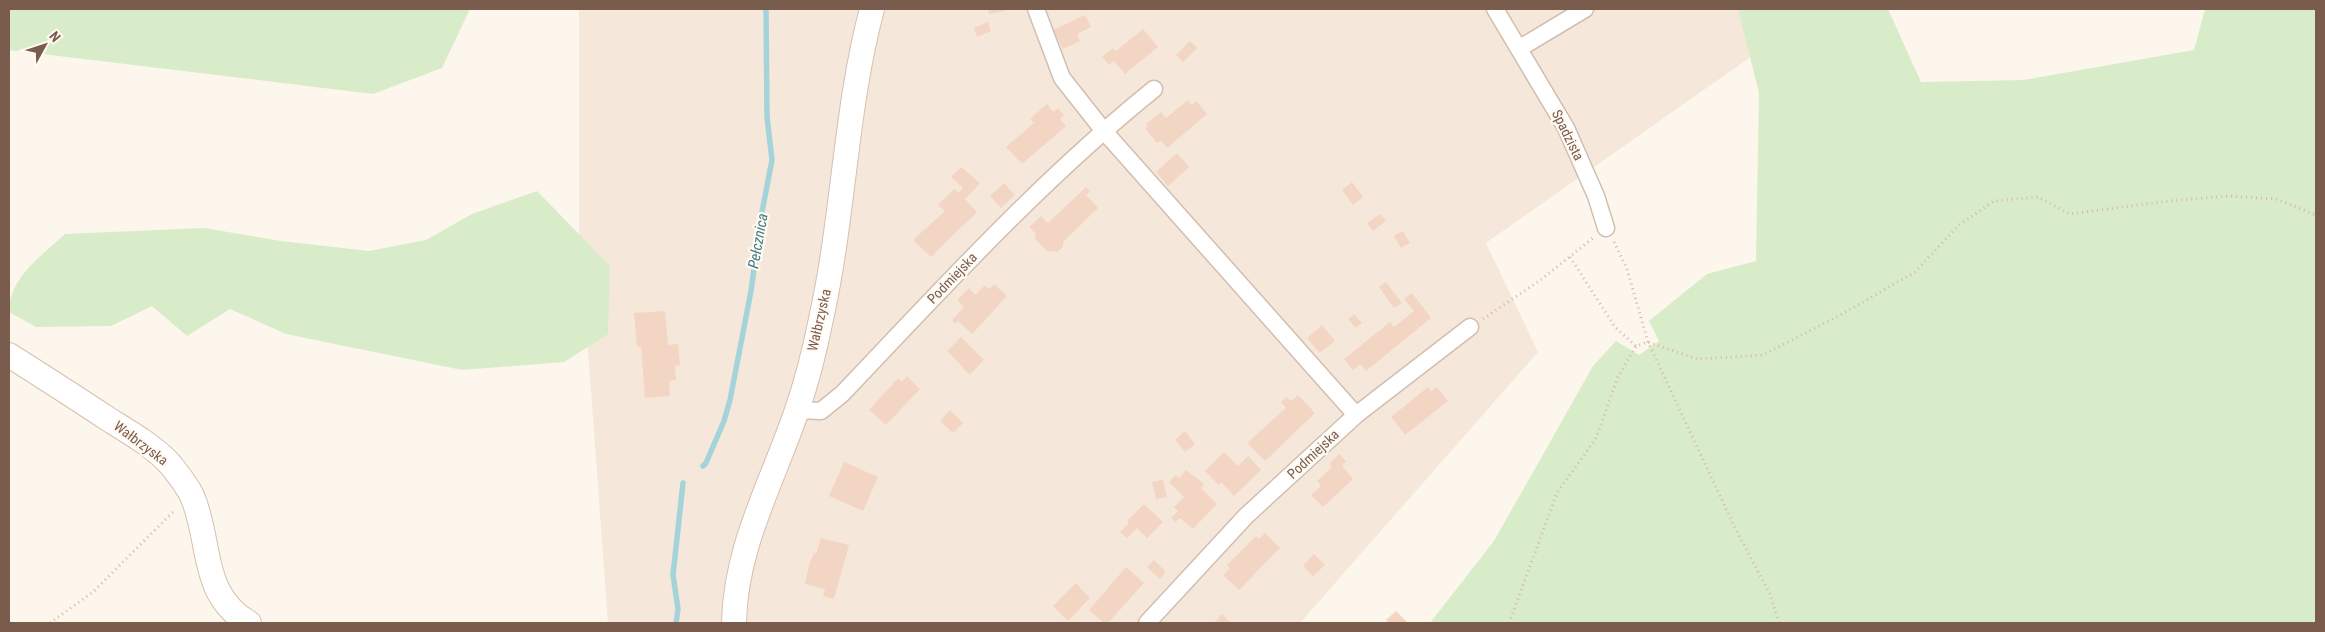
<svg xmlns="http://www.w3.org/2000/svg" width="2325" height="632" font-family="'Roboto Condensed',sans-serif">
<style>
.residential{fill:#f5e8da}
.green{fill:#d8ecc9}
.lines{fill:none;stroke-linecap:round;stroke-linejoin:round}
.stream{stroke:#a5d3da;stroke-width:5.5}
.building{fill:#f3d5c3}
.minor-casing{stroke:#d1beb0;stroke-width:19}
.secondary-casing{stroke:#d6c0b0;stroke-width:26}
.path{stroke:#d9b8a5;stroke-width:3;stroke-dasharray:1 4;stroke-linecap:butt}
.minor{stroke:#fff;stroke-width:16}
.secondary{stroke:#fff;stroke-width:24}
.labels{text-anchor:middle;stroke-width:4.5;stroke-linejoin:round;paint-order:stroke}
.street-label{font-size:14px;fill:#7a5c4d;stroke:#fffaf3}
.water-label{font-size:15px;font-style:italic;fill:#437c86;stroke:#fffaf3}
</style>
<rect width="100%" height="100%" fill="#fdf6ec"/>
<path class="residential" d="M579,9h1159l21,42 -273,192 52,109 -238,271h-692l-29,-396z"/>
<path class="green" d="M9,9h461l-28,59 -69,26 -364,-44z
M1738,9h150l33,73 103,-2 170,-30 11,-41h111v614h-886l64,-82 99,-175 23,-25 23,14 20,-14 -10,-20 58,-47 49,-13 3,-168z
M537,191l73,75 -2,68 -44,28 -102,8 -176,-36 -56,-25 -43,27 -35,-30 -41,20 -75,1 -27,-15c0,-35 34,-57 56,-78l139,-6 77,13 88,10 57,-11 46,-26z"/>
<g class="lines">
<path class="stream" d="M703,466l3,-3 18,-42 6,-21 21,-109 10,-74 11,-57 -5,-43 -1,-108
M676,623l2,-14 -5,-34 10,-92"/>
</g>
<path class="building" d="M988,9h20v1l-19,4z
M1085,15l6,12 -14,7 3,7 -17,8 -10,-19z
M988,22l3,9 -14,6 -3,-9z
M1143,29l15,18 -33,27 -11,-13 -5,4 -7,-8 11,-9 3,3z
M1190,41l7,7 -14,14 -7,-7z
M1188,100l3,5 5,-4 11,13 -40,34 -6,-7 -4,2 -12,-14 3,-3 -2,-2 15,-12 5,6z
M1047,104l6,8 5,-4 6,7 -4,4 6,7 -44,38 -16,-17 28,-24 -4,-4z
M1177,153l12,14 -21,19 -12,-14z
M961,167l19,16 -15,16 12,13 -46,45 -18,-17 32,-29 -7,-6 16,-16 5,4 4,-5 -12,-11z
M1352,182l11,15 -10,8 -11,-15z
M1004,183l11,12 -14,13 -11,-12z
M1086,187l4,4 -4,4 12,13 -35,34v5l-6,5 -10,-1 -12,-12 1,-5 -7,-7 12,-11 7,7z
M1380,214l6,7 -13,10 -6,-8z
M1403,231l7,12 -9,5 -7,-12z
M1386,282l16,21 -8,5 -15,-21z
M994,284l13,12 -35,38 -14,-13 -3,3 -3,-4 12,-13 -7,-7 12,-12 6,7 10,-10 4,4z
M1412,293l19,25 -65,53 -6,-7 -7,6 -9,-11 46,-37 4,5 20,-16 -10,-12z
M665,311l3,34 10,-1 2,21 -5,1 1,14 -7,1 1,15 -25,2 -4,-51h-4l-3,-34z
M1354,314l8,9 -6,5 -8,-9z
M1322,325l13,16 -15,12 -13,-15z
M961,337l23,23 -14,15 -23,-24z
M907,376l13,13 -34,36 -17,-15 29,-32 4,4z
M1428,387l3,4 6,-4 11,14 -43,34 -14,-18z
M1298,395l17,18 -50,48 -18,-18 39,-35 -5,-6 5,-5 5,4z
M950,410l13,13 -10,10 -13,-12z
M1185,431l10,13 -10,8 -10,-12z
M1224,452l14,14 10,-10 13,14 -27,26 -13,-14 -2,3 -14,-14z
M1339,454l7,7 -4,5 11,13 -30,28 -12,-12 10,-9 -4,-5 15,-14 -3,-3z
M844,462l34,15 -15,34 -34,-15z
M1186,470l18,14 -3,4 16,16 -24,25 -13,-11 -5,4 -4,-4 7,-7 -4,-4 10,-10 -15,-15 7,-7 3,3z
M1163,480l4,17 -11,2 -4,-17z
M1144,504l19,18 -16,16 -10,-10 -10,10 -7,-6 9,-9 -2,-2z
M1265,533l15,15 -41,42 -16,-15 7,-7 -3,-3 29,-29 3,3z
M821,538l28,7 -15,54 -11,-3 2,-7 -20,-5 4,-19 5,-12 2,1z
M1314,554l11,11 -12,11 -10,-10z
M1154,560l12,12 -6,7 -13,-12z
M1126,567l18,16 -36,40h-4l-15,-13z
M1076,583l14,15 -22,23 -15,-15z
M1396,611l12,12h-19l-3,-3z
M1222,614l9,9h-14l-2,-1z"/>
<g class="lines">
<defs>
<path id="minor" d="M1036,9l26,69 41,52 253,285
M1495,9l71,119 30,68 10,32
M1520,48l65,-39
M797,410l24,1 21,-17c101,-106 198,-213 312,-305
M1147,623l99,-107 110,-101 114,-88"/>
<path id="secondary" d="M9,355c33,21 66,42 99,64 21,13 45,27 62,45 7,9 17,21 22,32 20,45 7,98 57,127
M734,623c1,-76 39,-142 63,-213 10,-29 18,-61 24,-91 23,-103 24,-209 51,-310"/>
</defs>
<use href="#minor" class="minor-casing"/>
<use href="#secondary" class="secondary-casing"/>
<path class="path" d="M1614,242l13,27 21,73 88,188 34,64 9,29
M1570,257l45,70 21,19
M1483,319l59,-40 51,-41
M50,623l43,-31 82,-82
M1509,623l48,-130 39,-55 22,-61 18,-31 12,-4 49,17 66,-4 79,-41 73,-42 44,-47 35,-24 44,-4 32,17 99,-13 59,-5 48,3 40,16"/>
<use href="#minor" class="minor"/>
<use href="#secondary" class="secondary"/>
</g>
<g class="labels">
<g class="street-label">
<text transform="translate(1568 135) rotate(64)" y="5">Spadzista</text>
<text transform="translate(952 278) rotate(-46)" y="5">Podmiejska</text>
<text transform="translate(819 320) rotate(-77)" y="5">Wałbrzyska</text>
<text transform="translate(141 443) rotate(37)" y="5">Wałbrzyska</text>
<text transform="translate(1313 454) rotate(-43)" y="5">Podmiejska</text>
</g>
<g class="water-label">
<text transform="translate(758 241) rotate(-80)" y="5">Pełcznica</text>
</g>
</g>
<rect width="2325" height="632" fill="none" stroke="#7a5c4d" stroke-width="20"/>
<g transform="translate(45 45) rotate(50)" stroke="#fffaf3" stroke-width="4" paint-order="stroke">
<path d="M0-4L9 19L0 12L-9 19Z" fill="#7a5c4d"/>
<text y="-8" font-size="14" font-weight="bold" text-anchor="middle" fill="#7a5c4d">N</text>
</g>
</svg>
